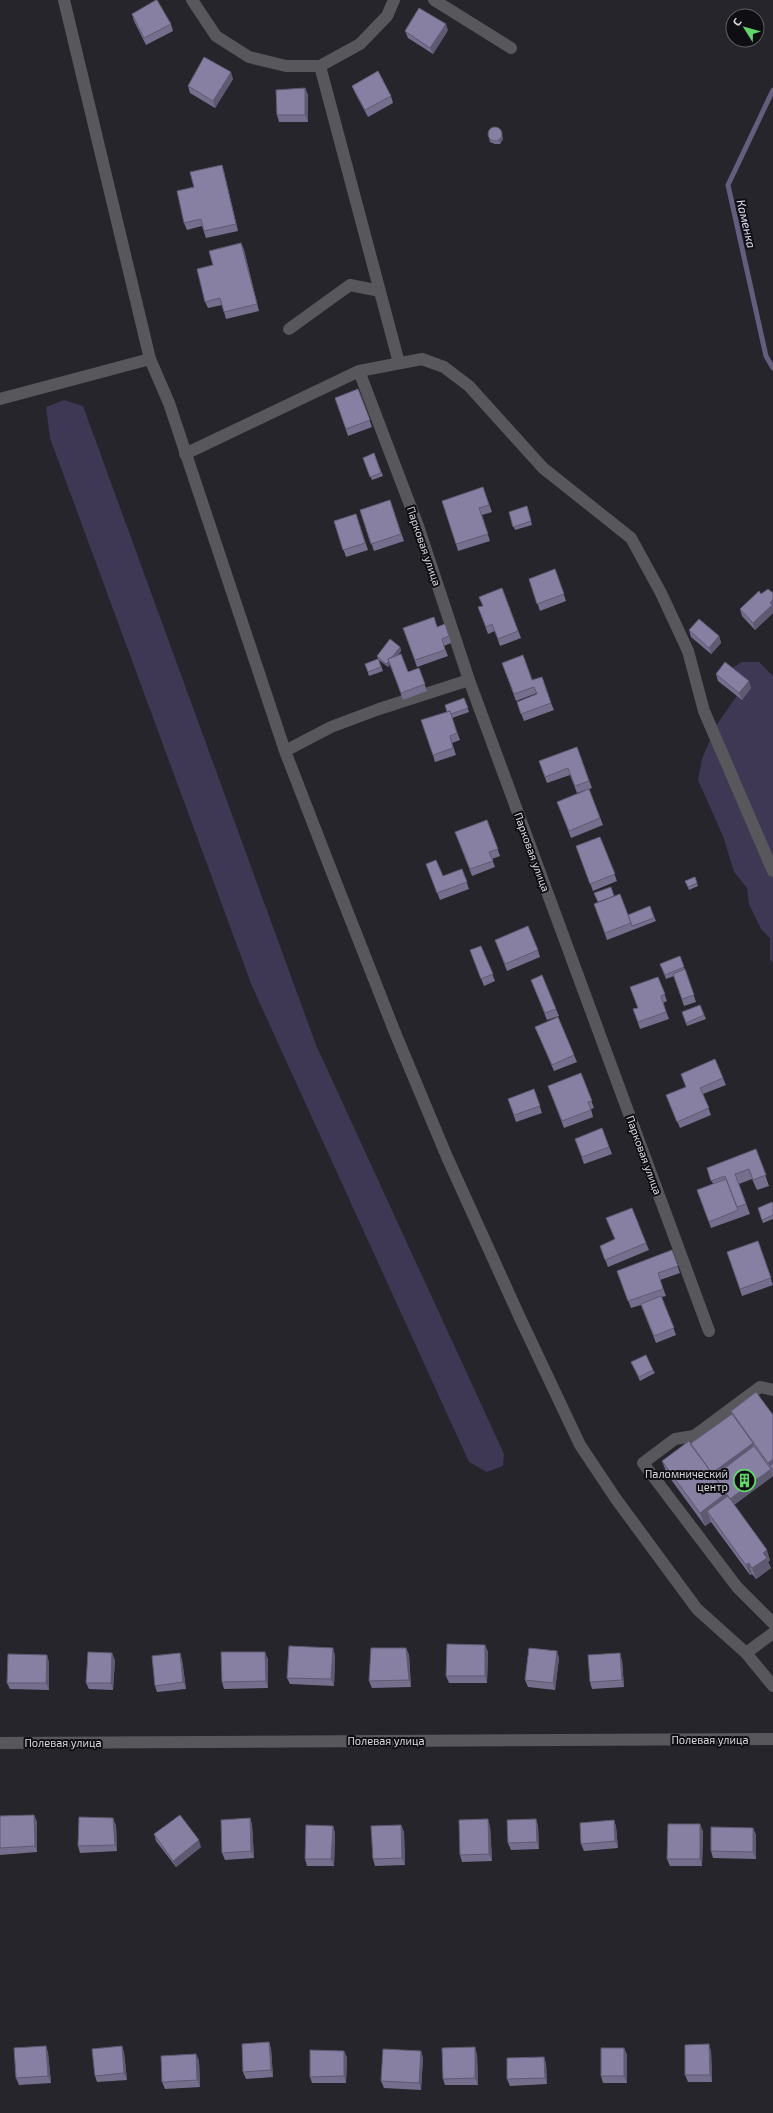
<svg xmlns="http://www.w3.org/2000/svg" width="773" height="2113" font-family="'Exo 2',sans-serif">
<style>
.green{fill:#3f3854}
.lines{fill:none;stroke-linecap:round;stroke-linejoin:round}
.stream{stroke:#655d7e;stroke-width:5}
.minor{stroke:#58575b;stroke-width:12}
.wall{fill:#756e8c}
.shaded-wall{fill:#5f5a72}
.building{fill:#8880a3;stroke:#5f5a72}
.labels{text-anchor:middle;stroke-width:4;stroke-linejoin:round;paint-order:stroke}
.street-label{font-size:11px;fill:#d9d8dd;stroke:#0f0e12}
.poi-label{font-size:11px;fill:#d9d8dd;stroke:#0f0e12;text-anchor:end}
.water-label{font-size:12px;font-style:italic;fill:#e3def6;stroke:#0f0e12}
</style>
<rect width="100%" height="100%" fill="#26252c"/>
<path class="green" d="M64,400l19,6 233,639 188,409 -1,12 -16,6 -18,-10 -217,-476 -202,-548 -4,-31z
M742,662h17l14,14v286l-3,-2v-22l-9,-9 -12,-25 -2,-16 -13,-16 -11,-36 -25,-56 4,-21 14,-33 22,-32 -6,-26z"/>
<g class="lines">
<path class="stream" d="M773,90l-45,95 38,171 7,12"/>
<path class="minor" d="M64,0l86,359 19,44 116,348 48,124 63,160 51,122 73,161 60,127 36,54 81,110 49,44 27,33
M192,0l24,36 33,21 37,9h34l40,-22 27,-28 7,-16
M434,0l77,48
M320,66l79,297
M289,329l61,-44 30,6
M359,371l59,155 51,154 240,651
M0,399l150,-40
M185,454l174,-83 63,-12 22,8 25,19 74,82 88,70 30,55 27,58 16,60 69,160
M285,751l46,-24 48,-18 90,-29
M773,1390l-13,-3 -66,49 -19,3 -32,24 94,124 36,36
M746,1653l27,-20
M0,1743l773,-4"/>
</g>
<path class="wall" d="M132,14l39,10 2,7 -27,14 -12,-24z
M448,30l-15,24 -25,-16 -3,-7z
M233,79l-18,29 -25,-15 -2,-7z
M352,86l39,10 2,7 -25,14 -13,-24z
M305,88l3,7v27h-29l-2,-7z
M501,131l2,8 -3,5h-5l-5,-2 -1,-4z
M224,172l14,59 -32,7 -4,-12 -15,4 -3,-7 10,-36z
M241,243l3,7 15,61 -33,8 -4,-14 -14,3 -3,-6 8,-37z
M358,389l14,38 -24,9 -13,-38z
M374,453l9,23 -11,4 -9,-22z
M483,487l9,25 -10,3 8,26 -32,10 -2,-7z
M390,500l14,41 -30,10 -14,-41z
M527,506l5,19 -17,5 -6,-18z
M356,514l12,36 -22,7 -12,-36z
M555,569l11,32 -26,10 -11,-32z
M502,588l19,50 -21,8 -5,-15 -7,3 -10,-27 5,-1z
M773,593v20l-18,17 -13,-14 -2,-7 21,-15z
M445,624l6,19 -7,3 4,10 -31,11 -14,-39 34,-1z
M689,630l30,6 2,7 -10,11 -20,-17z
M400,647l1,4 -3,4 10,17 11,-4 8,23 -24,9 -13,-36 -2,3 -9,-7 4,11 -14,5 -4,-12 13,-5 -1,-3z
M502,663l30,17 19,23 3,7 -30,11 -7,-19 20,-8v-1l-21,8z
M716,674l35,14 -9,12 -24,-19z
M464,698l5,14 -17,6 8,22 -8,3 4,12 -21,7 -2,-7 14,-43z
M577,747l15,41 -15,5 -7,-18 -23,8 -8,-22z
M589,789l14,36 -32,13 -14,-36z
M487,820l13,36 -8,3 3,8 -23,9 -17,-44z
M600,837l17,44 -24,10 -17,-45z
M426,864l17,12 19,-7 7,20 -29,11z
M695,877l3,9 -9,4 -4,-9z
M614,896l14,19 22,-9 6,15 -49,19 -13,-36z
M495,940l43,10 2,7 -33,14z
M481,946l14,35 -11,5 -14,-36z
M680,956l16,46 -12,4 -10,-30 -8,3 -6,-15z
M658,977l9,24 -4,2 6,16 -29,10 -7,-20 5,-1z
M531,980l25,29 3,7 -12,4z
M700,1005l6,14 -19,7 -5,-14z
M535,1027l39,28 3,7 -23,9z
M581,1073l13,35 -3,1 2,8 -29,11 -16,-42z
M681,1074l42,4 3,7 -23,9 8,21 -31,13 -14,-33 20,-8z
M534,1089l8,24 -26,9 -8,-23z
M602,1128l10,26 -28,10 -9,-25z
M756,1149l13,37 -12,4 -5,-11 -13,5 11,30 -39,14 -14,-38 16,-6 -6,-16z
M773,1204v15l-10,4 -5,-15z
M758,1241l15,44 -31,11 -15,-44z
M646,1243l3,7 -41,17 -8,-21z
M672,1250l8,23 -20,7 6,16 -4,1 14,38 -20,8 -15,-38 -10,3 -14,-37z
M631,1362l22,8 2,3 -15,8z
M731,1411l42,4v61l-39,29 36,55 -2,2 3,6 -15,11 -4,-5 -2,1 -39,-53 -6,4 -38,-52 -5,-13 28,-17 42,-30z
M485,1645l3,7 -1,31h-38l-3,-7z
M406,1648l3,7 2,32 -39,1 -3,-7z
M180,1653l2,7 4,29 -29,3 -2,-6z
M335,1655l-1,31 -44,-2 -3,-6z
M559,1658l-4,32 -27,-3 -3,-7z
M268,1659v29l-44,1 -2,-7z
M115,1660l-2,30 -24,-1 -3,-6z
M622,1660l2,27 -32,2 -2,-7z
M49,1662v28l-39,-1 -3,-6z
M34,1815l3,7v30l-37,3v-39z
M250,1818l2,7 2,33 -29,2 -3,-7z
M536,1819l2,7 1,23 -28,1 -3,-7z
M614,1820l2,7 2,21 -34,3 -3,-7z
M116,1825l1,26 -37,2 -2,-7z
M401,1825l3,7 1,33 -30,1 -2,-7z
M333,1826l2,7 -1,33h-27l-2,-7z
M490,1826l2,35 -30,1 -2,-7z
M753,1828l3,7v24l-43,-1 -2,-7z
M703,1831l-1,35h-32l-3,-7z
M154,1834l47,13 -25,20 -20,-26z
M269,2042l2,7 2,28 -27,2 -3,-7z
M46,2046l2,7 3,30 -32,2 -3,-7z
M122,2046l2,7 3,27 -30,2 -2,-6z
M624,2048l3,7v28h-24l-2,-7z
M711,2051l1,31h-24l-3,-7z
M196,2054l3,7 1,26 -35,2 -3,-7z
M477,2054l1,31h-33l-2,-6z
M347,2057l-1,26h-34l-2,-6z
M544,2057l2,7 1,20 -37,2 -3,-7z
M423,2058l-2,32 -37,-2 -3,-7z"/>
<path class="shaded-wall" d="M446,24l2,6 -15,24 -3,-6z
M231,72l2,7 -18,29 -2,-7z
M305,88l3,7v27l-3,-7z
M501,131l2,8 -3,5 -1,-4z
M222,165l2,7 14,59 -2,-7z
M241,243l3,7 15,61 -2,-7z
M773,599v14l-18,17 -2,-7z
M719,636l2,7 -10,11 -2,-6z
M400,647l1,4 -13,16 -2,-3z
M749,681l2,7 -9,12 -3,-7z
M753,1443l4,10 -41,29 -5,-8z
M773,1459v12l-3,-5 -2,-3z
M771,1469l2,7 -60,44 -6,-9 4,11 -6,4 -5,-13 26,-20z
M767,1550l3,10 -2,2 3,6 -15,11 -4,-11 11,-15z
M749,1563l3,11 -2,1 -4,-10z
M485,1645l3,7 -1,31 -2,-7z
M333,1648l2,7 -1,31 -3,-7z
M406,1648l3,7 2,32 -2,-7z
M557,1651l2,7 -4,32 -2,-7z
M265,1652l3,7v29l-2,-7z
M112,1653l3,7 -2,30 -2,-7z
M180,1653l2,7 4,29 -3,-7z
M620,1653l2,7 2,27 -2,-7z
M47,1655l2,7v28l-3,-7z
M34,1815l3,7v30l-2,-6z
M113,1818l3,7 1,26 -2,-6z
M250,1818l2,7 2,33 -3,-7z
M488,1819l2,7 2,35 -3,-7z
M536,1819l2,7 1,23 -2,-7z
M614,1820l2,7 2,21 -3,-7z
M700,1824l3,7 -1,35 -2,-7z
M401,1825l3,7 1,33 -3,-7z
M333,1826l2,7 -1,33 -3,-7z
M753,1828l3,7v24l-3,-7z
M199,1840l2,7 -25,20 -3,-6z
M269,2042l2,7 2,28 -2,-7z
M709,2044l2,7 1,31 -2,-7z
M46,2046l2,7 3,30 -3,-7z
M122,2046l2,7 3,27 -3,-7z
M475,2047l2,7 1,31 -3,-7z
M624,2048l3,7v28l-3,-7z
M344,2051l3,6 -1,26 -2,-7z
M421,2051l2,7 -2,32 -2,-7z
M196,2054l3,7 1,26 -3,-7z
M544,2057l2,7 1,20 -2,-6z"/>
<path class="building" d="M156,0h1l14,24 -27,14 -12,-24z
M419,8l27,16 -16,24 -25,-17z
M204,57l27,15 -18,29 -25,-15z
M378,71l13,25 -26,14 -13,-24z
M305,88v27h-28l-1,-25z
M488 134a7 7 0 1 1 14 0a7 7 0 1 1-14 0Z
M222,165l14,59 -32,7 -3,-12 -17,4 -7,-32 17,-4 -4,-15z
M241,243l16,61 -33,8 -4,-14 -15,4 -8,-33 16,-4 -4,-14z
M358,389l12,31 -24,9 -11,-31z
M374,453l7,20 -11,4 -7,-19z
M483,487l6,18 -10,3 9,26 -32,10 -14,-43z
M390,500l11,34 -30,10 -11,-34z
M527,506l4,15 -18,6 -4,-15z
M356,514l9,29 -22,7 -9,-29z
M555,569l9,25 -27,10 -8,-25z
M502,588l16,43 -20,8 -6,-15 -6,3 -8,-20 5,-1 -4,-9z
M768,589l5,4v6l-3,4 2,2 -19,18 -13,-14 19,-18 2,3z
M434,617l3,10 8,-3 4,12 -7,3 3,11 -30,10 -12,-32z
M699,619l20,17 -10,12 -20,-18z
M390,639l10,8 -8,10 -4,2 1,2 -3,3 -9,-8z
M401,654l7,18 11,-4 6,16 -24,9 -13,-34z
M523,655l9,25 10,-3 9,26 -30,11 -4,-12 20,-8 -3,-7 -20,7 -12,-31z
M378,659l3,8 -13,5 -3,-8z
M725,662l24,19 -10,12 -23,-19z
M464,698l4,10 -17,6 -1,-3 -3,1 -2,-7z
M450,711l7,22 -7,3 3,12 -20,7 -12,-35z
M577,747l12,34 -14,5 -7,-18 -23,9 -6,-16z
M589,789l11,29 -31,13 -12,-29z
M487,820l11,29 -9,3 4,9 -23,8 -15,-37z
M600,837l15,37 -25,10 -14,-38z
M436,860l7,16 19,-7 5,13 -30,11 -11,-29z
M695,877l2,6 -9,4 -3,-6z
M611,887l3,9 -16,6 -4,-9z
M620,894l11,29 -26,10 -11,-29z
M650,906l4,12 -22,8 -4,-11z
M528,926l10,24 -33,14 -10,-24z
M481,946l12,28 -12,5 -11,-29z
M680,956l4,11 -19,8 -5,-11z
M685,969l9,26 -12,4 -9,-25z
M542,975l14,34 -11,4 -14,-33z
M658,977l7,17 -4,2 5,16 -28,10 -5,-13 5,-1 -8,-21z
M700,1005l4,10 -18,8 -4,-11z
M558,1017l16,38 -22,10 -17,-38z
M715,1059l8,19 -23,10 9,20 -32,14 -11,-27 20,-8 -5,-13z
M581,1073l11,28 -4,1 3,8 -29,11 -14,-35z
M534,1089l6,17 -26,9 -6,-16z
M602,1128l7,19 -27,10 -7,-18z
M756,1149l10,26 -13,5 -4,-11 -14,5 11,30 -9,3 -12,-31 -14,5 -4,-13z
M726,1179l12,31 -29,12 -12,-32z
M772,1202l1,2v11l-11,5 -4,-12z
M632,1208l14,35 -41,17 -5,-14 15,-7 -9,-21z
M758,1241l13,37 -31,11 -13,-37z
M672,1250l6,16 -20,7 5,16 -35,12 -11,-30z
M661,1296l13,32 -20,8 -13,-32z
M646,1355l7,15 -14,7 -8,-15z
M756,1392l17,23v44l-5,4 -37,-52z
M732,1414l21,29 -41,30 -22,-29z
M689,1441l37,52 -26,20 -38,-52z
M754,1446l17,23 -41,30 -4,-6 -12,-17z
M773,1463v8l-3,-5z
M728,1496l39,54 -4,3 4,5 -15,10 -3,-5 -3,2 -39,-54z
M447,1644l38,1v31h-39z
M289,1646l44,2 -2,31 -44,-1z
M371,1648h35l3,32 -40,1z
M529,1648l28,3 -4,32 -28,-3z
M88,1652l24,1 -1,30h-25z
M221,1652h44l1,29 -44,1z
M180,1653l3,29 -28,4 -3,-30z
M620,1653l2,27 -32,2 -2,-27z
M8,1654l39,1 -1,28h-39z
M34,1815l1,31 -35,2v-32z
M180,1815l19,25 -26,21 -19,-27z
M79,1817l34,1 2,27 -37,1z
M250,1818l1,33 -29,2 -1,-33z
M488,1819l1,35 -29,1 -1,-35z
M536,1819l1,23 -29,1 -1,-23z
M614,1820l1,21 -34,3 -1,-21z
M668,1824h32v35h-33z
M306,1825l27,1 -2,33h-26z
M401,1825l1,33 -29,1 -2,-33z
M711,1827l42,1v24l-42,-1z
M269,2042l2,28 -28,2 -1,-28z
M709,2044l1,31h-25v-30z
M46,2046l2,30 -32,2 -2,-30z
M122,2046l2,27 -29,3 -3,-27z
M475,2047v31l-32,1 -1,-31z
M601,2048h23v28h-23z
M383,2049l38,2 -2,32 -38,-2z
M310,2050l34,1v25l-34,1z
M196,2054l1,26 -35,2 -1,-26z
M544,2057l1,21 -38,1v-21z"/>
<defs>
<symbol id="building-ring" viewBox="-11 -11 22 22"><circle r="9.5" fill="#0f0e12" stroke="#61d46a" stroke-width="1.5"/><path d="M-4-6H4V6H1V3H-1V6H-4ZM-2.5-4.3h1.7v1.8h-1.7ZM.8-4.3h1.7v1.8H.8ZM-2.5-1h1.7V.8h-1.7ZM.8-1h1.7V.8H.8Z" fill="#61d46a"/></symbol>
</defs>
<g fill-rule="evenodd">
<use href="#building-ring" x="732" y="1468" width="25" height="25"/>
</g>
<g class="labels">
<g class="street-label">
<text transform="translate(424 546) rotate(71)" y="4">Парковая улица</text>
<text transform="translate(532 852) rotate(70)" y="4">Парковая улица</text>
<text transform="translate(644 1155) rotate(70)" y="4">Парковая улица</text>
<text x="710" y="1744">Полевая улица</text>
<text x="386" y="1745">Полевая улица</text>
<text x="63" y="1747">Полевая улица</text>
</g>
<g class="poi-label">
<text x="728" y="1478">Паломнический<tspan x="728" dy="13">центр</tspan></text>
</g>
<g class="water-label">
<text transform="translate(746 224) rotate(77)" y="4">Каменка</text>
</g>
</g>
<g transform="translate(745 28) rotate(307)"><circle r="19" fill="#0f0e12" stroke="#605f63"/>
<path d="M0-3L7 15L0 10L-7 15Z" fill="#61d46a"/>
<text y="-6" font-size="11" font-weight="bold" text-anchor="middle" fill="#d9d8dd">С</text>
</g>
</svg>
